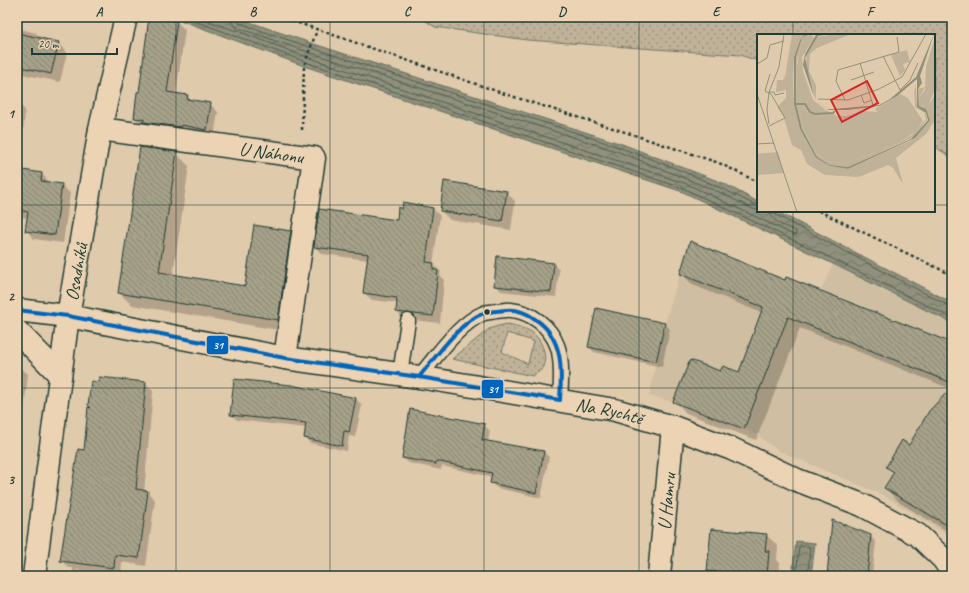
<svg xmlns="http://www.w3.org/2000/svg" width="969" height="593" font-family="Caveat,sans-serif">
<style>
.built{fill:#cfbea2}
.grass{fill:url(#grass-dots);stroke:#6f7866;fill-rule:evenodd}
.water{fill:url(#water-waves);stroke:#636f5f}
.shadow{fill:#0003}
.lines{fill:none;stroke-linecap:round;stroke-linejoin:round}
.shore{stroke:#4c5e50;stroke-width:1}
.building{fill:url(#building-back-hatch);stroke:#1f3d34}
.service-casing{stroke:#1f3d34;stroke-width:17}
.minor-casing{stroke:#1f3d34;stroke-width:25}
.path{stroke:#1f3d34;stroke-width:2.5;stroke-dasharray:3 3;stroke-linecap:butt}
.service{stroke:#ecd3b4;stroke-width:14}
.minor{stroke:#ecd3b4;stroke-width:22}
.bus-1-casing{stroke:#ecd3b4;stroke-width:7}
.bus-1{stroke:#0065bd;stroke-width:4}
.grid{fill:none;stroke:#1f3d34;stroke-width:1;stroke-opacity:0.55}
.bus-dot{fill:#1f3d34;stroke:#ecd3b4;stroke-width:1.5}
.labels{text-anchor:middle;stroke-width:3;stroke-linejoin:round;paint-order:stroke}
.street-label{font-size:19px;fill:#1f3d34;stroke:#ecd3b4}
.inset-river{fill:none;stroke:#90907b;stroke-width:2}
.inset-road{fill:none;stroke:#93927c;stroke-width:1}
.view{fill:#d62828;fill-opacity:0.15;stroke:#d62828;stroke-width:2}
.inset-edge{fill:none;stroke:#1f3d34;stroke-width:2}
.line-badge{stroke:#ecd3b4;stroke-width:1.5}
.badge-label{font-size:11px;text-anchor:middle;font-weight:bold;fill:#fff}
.neatline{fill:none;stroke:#1f3d34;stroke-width:1.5}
.grid-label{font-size:13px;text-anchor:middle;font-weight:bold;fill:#1f3d34}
</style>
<defs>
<pattern id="grass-dots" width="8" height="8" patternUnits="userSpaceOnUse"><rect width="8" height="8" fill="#bfb298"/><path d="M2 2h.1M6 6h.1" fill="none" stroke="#9b927d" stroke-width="1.8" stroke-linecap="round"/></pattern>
<pattern id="water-waves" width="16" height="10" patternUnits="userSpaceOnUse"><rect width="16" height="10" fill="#90907b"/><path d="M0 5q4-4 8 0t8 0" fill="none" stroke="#757766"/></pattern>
<pattern id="building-back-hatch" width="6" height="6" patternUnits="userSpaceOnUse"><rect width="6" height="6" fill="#a6a189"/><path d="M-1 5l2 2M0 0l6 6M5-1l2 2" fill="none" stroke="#878471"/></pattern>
</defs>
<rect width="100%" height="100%" fill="#e0caac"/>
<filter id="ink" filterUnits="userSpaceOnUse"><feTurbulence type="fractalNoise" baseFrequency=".025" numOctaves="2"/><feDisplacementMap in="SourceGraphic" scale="8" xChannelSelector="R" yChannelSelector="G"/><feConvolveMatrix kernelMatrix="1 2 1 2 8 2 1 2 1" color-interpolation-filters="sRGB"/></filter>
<g filter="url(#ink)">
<path class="built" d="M690,241l95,39 1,-3 35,14 12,-27 119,59v215l-69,-43 -104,-44 -21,-15 -14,-7 -71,-27 -24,-6 16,-73z"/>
<path class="grass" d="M420,17h532v141l-18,-12v-111h-176v26l-18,-6 -213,-15 -92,-13z
M508,324c8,2 19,4 26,10 9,8 15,26 7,36 -2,2 -6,4 -8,6l-81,-17 37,-30 9,-3zM507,333l26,8 -5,23 -26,-12z"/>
<path class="water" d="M172,17h63l70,24 317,103 101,39 35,19v9h18l167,87 9,5v20l-119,-59 -150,-72 -379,-126z
M796,541l19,2 -4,33h-19z"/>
<path class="shadow" d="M177,22l8,8 -9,64 11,2 5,5 18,3 8,8 -4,25 -71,-11 -8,-8 5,-25z
M17,28l19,5 8,7 14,3 9,10 -7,29 -43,-9z
M17,103l8,7 -5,61 22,3 8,9 11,2 9,8 -7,50 -29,-4 -8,-9 2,-12 -11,-1z
M176,153l13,13 -16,109 73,12 44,-55 13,13 -13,87 -158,-27 -13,-12z
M506,192l9,9 -4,29 -61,-10 -9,-9z
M433,209l7,7 -7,48 8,8 -1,3 4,5 -4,43 -36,-4 -7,-7 1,-9 -26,-3 -8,-7 4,-33 -46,-6 -7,-7 82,-26 5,-11z
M553,264l6,6 -3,27 -55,-6 -6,-6z
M682,274l104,7 166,63 -1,45 -151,-61 -44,112 -70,-27 -11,-12 46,-28 18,1 23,-61 -69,-28z
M665,324l5,5 -8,38 -68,-15 -5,-5z
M17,368l5,1 6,5 -5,45 -6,-1z
M145,383l8,8 -9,101h3l8,8 -9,66 -24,-4 -1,14 -40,-5 -5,-2 7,7h-11l1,-8h-4l-8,-8 33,-149z
M952,389v146l-5,-4 -47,-28 -15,-15 9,-15 -6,-6 22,-21z
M356,399l6,6 -7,32 -6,-1 -2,15 -37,-8 -5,-5 1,-10 -69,-8 -6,-6z
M484,425l6,6 -2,11 56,10 5,5 -8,41 -44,-10 -6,-5 1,-6 -50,-11 -1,4 -32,-7 -6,-5z
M766,535l12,11 -1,14 3,3 -1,13h-66l-5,-5z
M870,536l6,6 -4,34h-44z"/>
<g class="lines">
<path class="shore" d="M184,17l122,45 379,127 150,71 117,58
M198,17l38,14 2,-3 -6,-5 -1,-6
M236,17l1,3 2,3c94,33 190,62 285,93 78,25 157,50 231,89h3
M758,210l-5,-1 -34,-17 -100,-40 -317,-102 -61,-21 -2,1 1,2 67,25 380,127 107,51h2v-4c-9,-4 -25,-8 -26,-20
M775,211v3l3,2 171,90h3
M796,576l3,-29 2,-1 8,1 1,1 -2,28"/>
</g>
<path class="building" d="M149,17l28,4 -10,71 21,3 -1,4 24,4 -4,27 -26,-5v2l-38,-5 1,-3 -10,-1 3,-26h2z
M17,33l42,9 -8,32 -34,-8z
M140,147l37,5 -18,120 86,14 9,-61 37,6 -13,89 -160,-27z
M17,169l25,4 -1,8 21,3 -7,51 -30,-4 3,-19 -11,-2z
M444,181l63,10 -5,30 -62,-10z
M403,202l30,6 -7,54 8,1 -1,6 5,2 -5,45 -37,-4 1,-14 -34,-5 5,-39 -54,-7 5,-38 78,11 1,-13 4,2z
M690,241l95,39 1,-3 166,66v40l-164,-66 -44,112 -71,-27 17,-42 30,11 3,-5 16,6 24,-65 -83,-33z
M497,256l57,7 -3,29 -57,-6z
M596,308l69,15 -9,39 -68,-15z
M99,377l47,5 -10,107 12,2 -9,67 -24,-3 -1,13 -54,-7 18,-112 6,1 4,-43 3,1 -3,-3 3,-24 8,1z
M234,379l57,6 65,13 -7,34 -5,-1 -2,15 -38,-8 2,-15 -76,-8z
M952,387v141l-68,-40 10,-16 -8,-5 16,-27 7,5 20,-34z
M410,409l75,15 -3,16 62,11 -8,42 -46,-10 2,-10 -56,-12v3l-34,-6z
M832,520l39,15 -4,41h-40z
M711,529l56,5 -2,17h4l-2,25h-14l-46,-5z"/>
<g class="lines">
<defs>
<path id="service" d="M400,374l8,-53
M419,377c18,-21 39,-53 65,-64 4,-1 9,-1 12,-2 5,0 11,-2 15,-1 21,2 39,17 46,35 6,15 4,40 3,55"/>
<g id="minor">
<path id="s1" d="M100,129l214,29 -29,200"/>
<path id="s2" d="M17,310l51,6 217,42 134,19 196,33 58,17 59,22 65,31 65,25 56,30 25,24 9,13"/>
<path d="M17,331l43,44"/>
<path id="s3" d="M34,576l34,-260 32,-187 26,-112"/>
<path id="s4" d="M659,576l14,-149"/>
</g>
</defs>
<use href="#service" class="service-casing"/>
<use href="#minor" class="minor-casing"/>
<path class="path" d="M281,17l227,78 114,36 97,32 39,19
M302,130l2,-64 13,-36
M819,211l133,64"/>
<use href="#service" class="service"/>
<use href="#minor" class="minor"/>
<defs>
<path id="bus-1" d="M17,310l51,6 217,42 134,19
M506,310c10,-1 21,3 29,9 29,19 27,51 25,81l-141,-23c16,-19 41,-56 65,-64 7,-2 15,-2 22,-3z"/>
</defs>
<use href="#bus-1" class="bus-1-casing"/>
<use href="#bus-1" class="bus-1"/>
</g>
</g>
<path class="grid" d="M176,17v559M330,17v559M484,17v559M639,17v559M793,17v18M17,205h741M934,205h18M793,211v365M17,388h935"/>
<circle class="bus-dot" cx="487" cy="312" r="3.5"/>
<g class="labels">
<g class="street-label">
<text dy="7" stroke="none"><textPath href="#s1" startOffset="173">U Náhonu</textPath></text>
<text dy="7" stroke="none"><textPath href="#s3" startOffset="307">Osadníků</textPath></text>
<text dy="7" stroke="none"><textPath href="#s2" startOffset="601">Na Rychtě</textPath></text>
<text dy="7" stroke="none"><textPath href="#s4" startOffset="75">U Hamru</textPath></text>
</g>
</g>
<g transform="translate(757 34)">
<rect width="178" height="178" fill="#e0caac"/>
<path d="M78,0h16l-34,14 -7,6 -1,17 7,14v15l-11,-31 2,-16 10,-16zM55,1l2,3 -12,19 1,14 10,29 12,9 -3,3h-10l-9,-11h-7l1,-34 4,-23 6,-8zM178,3v52l-7,17h-3l-4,-1 -2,-7 6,-8 1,-23zM143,60l8,4 15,23 -8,11 -18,12 -53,20 -17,-3 -11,-8 -13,-24 -5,-24 5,1 7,9 37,1 15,-5 16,1 -3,-3zM21,118l6,21 -27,2v-21z" fill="#bfb298"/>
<path d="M35,0h13l-5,6 -6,17 -1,24 1,23 6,25 16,29 14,8 18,3 64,-29 18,-22 -6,-10 -5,-2 -1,-17 7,-2 -6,11 4,8h5l7,-11v25l-9,14 -30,24 7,26 -10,-16 -5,-3 -29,12 -34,-2 -18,-11 -6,-14 -9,-5 -9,-30 -6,-8 9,-9v-8l-10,2 1,-12h6l2,-4zM52,0l3,1 -10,7 -5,20 -1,39h10l6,11 14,-2 11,6 -27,-1 -6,-8 -6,-2 5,24 13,24 11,8 17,3 53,-20 15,-9 14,-16 -2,-7 -8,-4 -1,-2 -1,-14 2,-7 1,22 6,3 5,8 -14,19 -66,30 -18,-2 -13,-8 -15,-28 -6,-26v-46l6,-19z" fill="#bfb298"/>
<path d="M150,16l3,12 -7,2 2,6 -5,6 -9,-21z" fill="#bfb298"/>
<path d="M48,0h25l-12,2 -13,22 9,39 -11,-32 2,-11 11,-19 -7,-1 -7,4 -6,19v46l6,26 15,28 13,8 18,2 63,-28 17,-19 -2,-7 -9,-6v-28l-20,17 -18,10 -31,4h-19l-14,-11 13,10h5l46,-4 11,-6 26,-22 18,-43 -14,42 2,7 -4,6 1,17 7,3 4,11 -15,18 -67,31 -18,-3 -14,-8 -16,-29 -6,-25v-47l6,-17z" fill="#90907b"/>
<path class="inset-river" d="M38,70h10l5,8 5,2 18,-1 2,-2"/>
<path class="inset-road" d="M126,22l17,34 10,-10 8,-17M103,29l13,42M0,30l10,-6 3,-13 14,-4M94,46l23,-8M12,58h5l1,3 9,-2M0,60l40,118M104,61l3,8 8,-3M61,65l30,1 31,-11 23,-12 24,-43M88,66l-9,-19 2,-11 61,-18 -2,-15M12,90l-2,-14 2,-18 10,-25 5,-33M12,92l16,-8 -14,-24 -6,-3 5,-17M0,110l17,-1"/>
<path class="view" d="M110,47l11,22 -36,19 -11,-22z"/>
<rect width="178" height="178" class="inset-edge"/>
</g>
<g class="line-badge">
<rect x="206" y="335" width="23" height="20" rx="4" fill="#0065bd"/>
<rect x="481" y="379" width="23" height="20" rx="4" fill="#0065bd"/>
</g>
<g class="badge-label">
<text x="218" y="349">31</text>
<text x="493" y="393">31</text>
</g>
<rect width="969" height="593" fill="none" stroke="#ecd3b4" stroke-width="44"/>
<path d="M32 48v6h85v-6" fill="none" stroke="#1f3d34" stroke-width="2"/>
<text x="38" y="48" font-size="12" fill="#1f3d34" stroke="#ecd3b4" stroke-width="3" paint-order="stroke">20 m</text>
<rect x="22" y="22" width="925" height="549" class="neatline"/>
<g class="grid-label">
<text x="99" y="16">A</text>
<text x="253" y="16">B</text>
<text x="407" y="16">C</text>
<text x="562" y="16">D</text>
<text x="716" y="16">E</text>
<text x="870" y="16">F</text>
<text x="11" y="118">1</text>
<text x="11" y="301">2</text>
<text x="11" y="484">3</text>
</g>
</svg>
